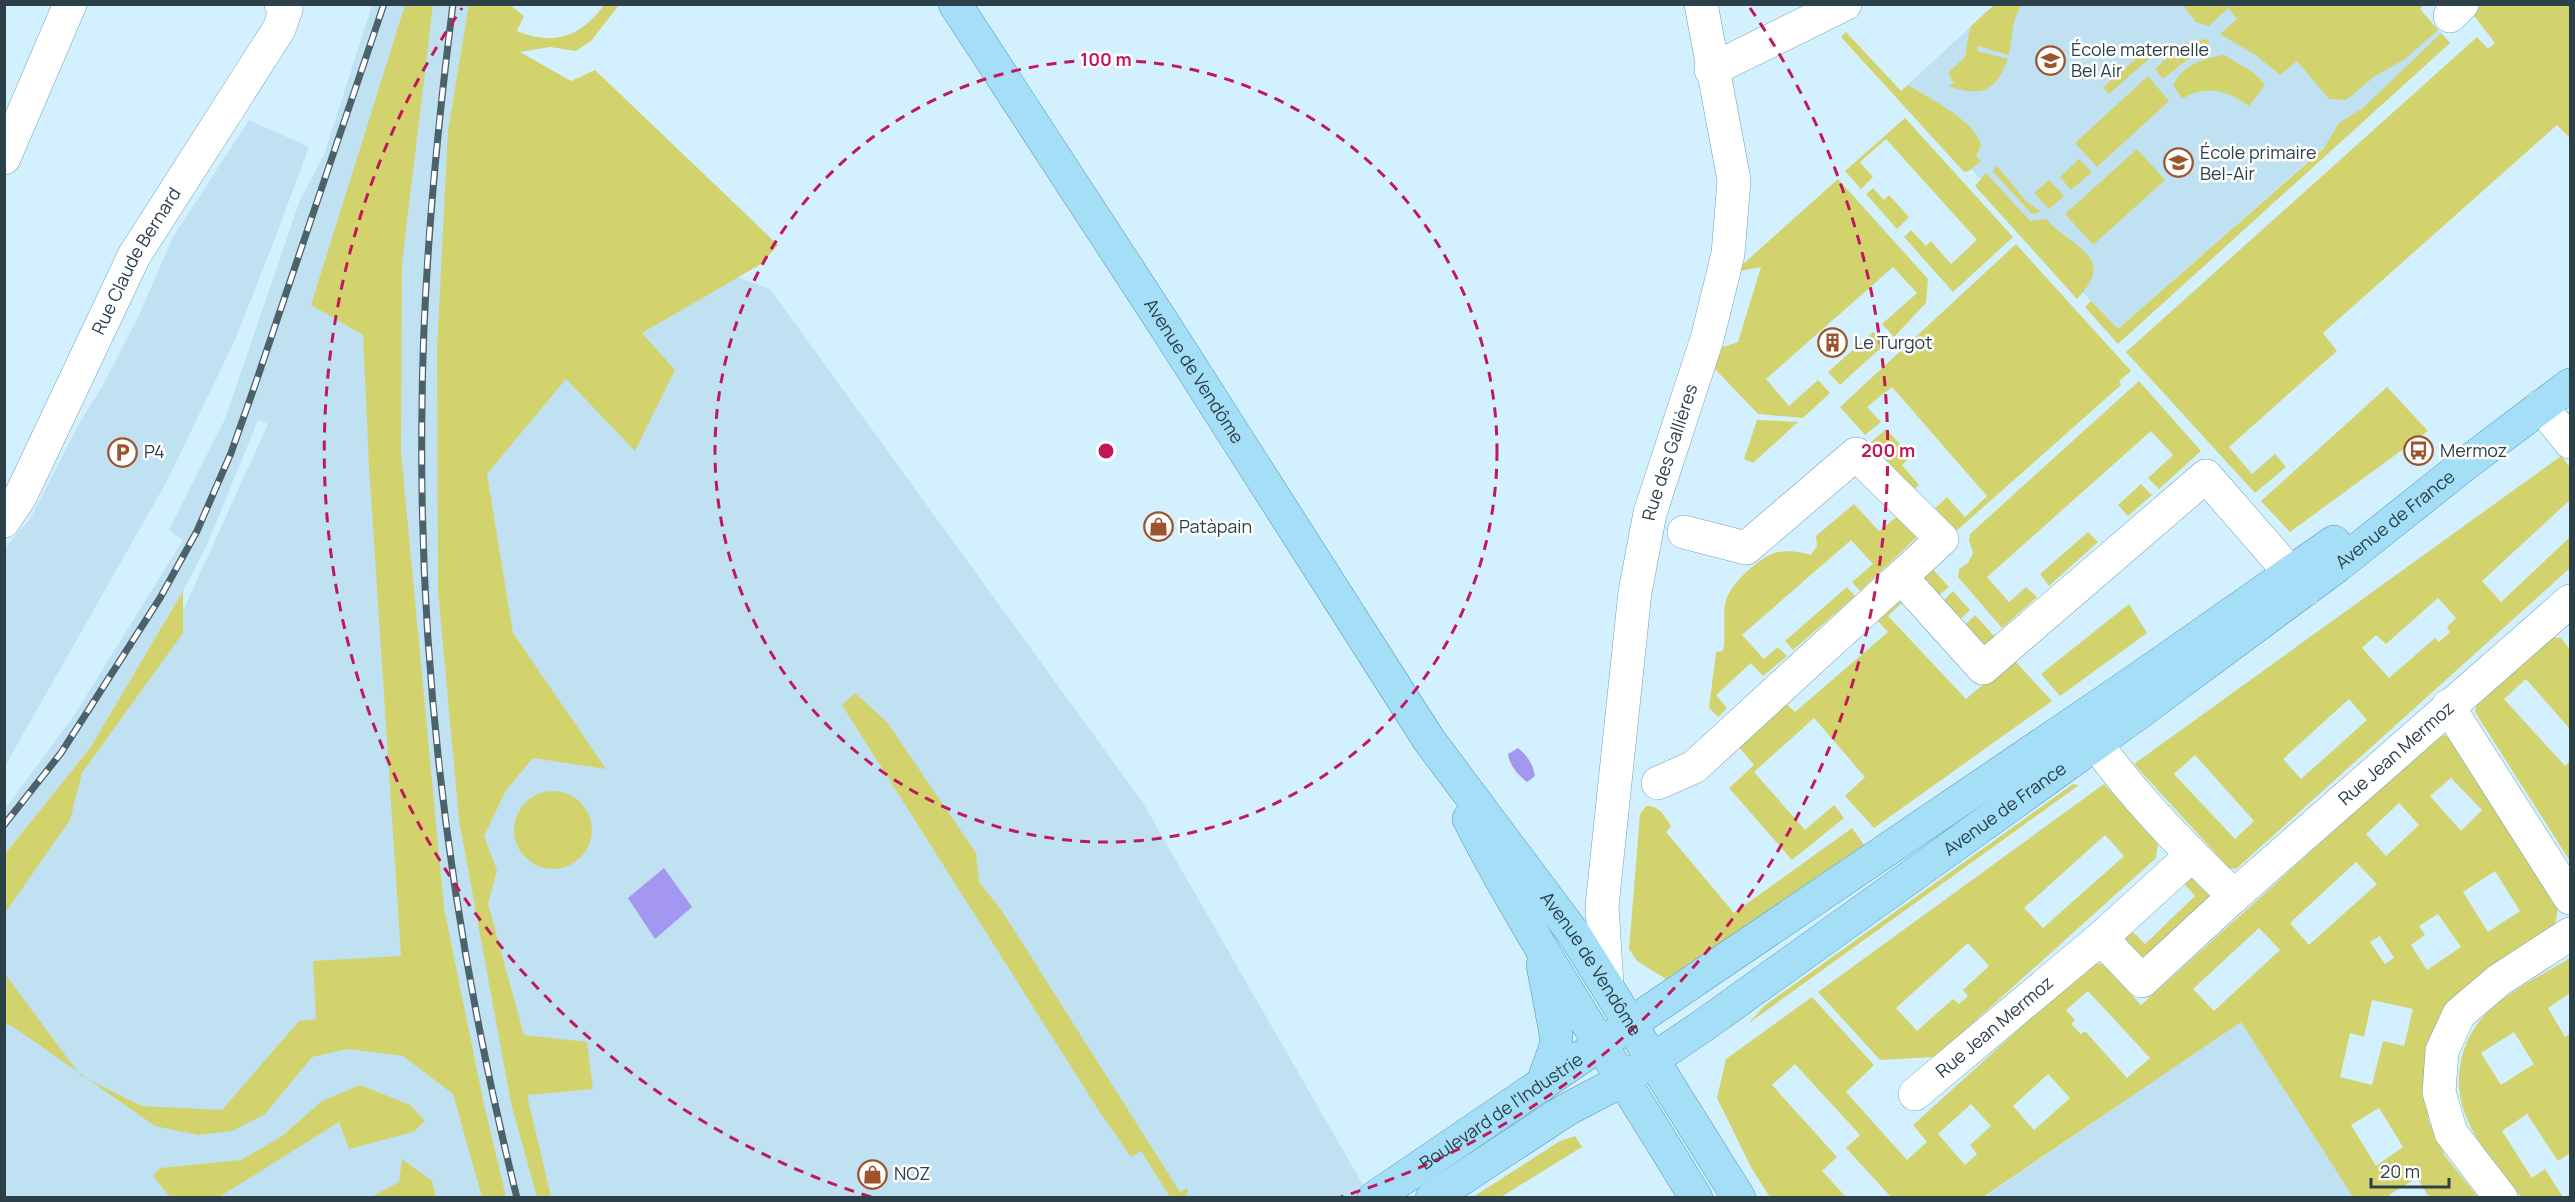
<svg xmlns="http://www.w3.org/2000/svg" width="2575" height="1202" font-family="Manrope,sans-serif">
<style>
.built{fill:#c0e1f1}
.green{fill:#d3d36d;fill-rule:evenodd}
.water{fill:#a397f1}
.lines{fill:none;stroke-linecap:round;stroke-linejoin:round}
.minor-casing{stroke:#71a1b7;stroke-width:34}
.major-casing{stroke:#5398b7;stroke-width:34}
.minor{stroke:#fff;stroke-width:33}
.major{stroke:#a4def7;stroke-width:33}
.rail-casing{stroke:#4b616b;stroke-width:7}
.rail{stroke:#fff;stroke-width:4.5;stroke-dasharray:14;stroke-linecap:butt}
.ring{fill:none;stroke:#c2185b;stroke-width:3;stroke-dasharray:10 8}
.labels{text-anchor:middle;stroke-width:5;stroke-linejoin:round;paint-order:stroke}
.poi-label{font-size:18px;fill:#2c4049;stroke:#fff;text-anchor:start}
.street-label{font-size:18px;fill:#2c4049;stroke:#fff}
.centre{fill:#c2185b;stroke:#fff;stroke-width:3}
.ring-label{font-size:18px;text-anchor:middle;font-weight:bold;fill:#c2185b;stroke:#fff;stroke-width:5;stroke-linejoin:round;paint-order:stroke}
</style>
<rect width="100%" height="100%" fill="#d3f0ff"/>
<path class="built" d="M372,5h110l-26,170 314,114 373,514 227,394h-1365v-325l173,-250 90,-198 -10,-4 -51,125 -24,46 -93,157 -85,106v-45l70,-95 108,-174 -14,-10 56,-111 75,-219 24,-45z
M1994,5h370l56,4 30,34 -126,104 -207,183 -216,-239z
M249,120l60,27 -35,94 -39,99 -68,141 -162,285v-218l25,-29 50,-97 22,-35 37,-72 34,-78z
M2241,1021l113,177h-371z"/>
<path class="green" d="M469,4l41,1 14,11 -7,15c36,15 64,6 87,-26h15l-28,36 -15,10 -26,-4 -30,5 51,29 24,-11 183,175 -17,19 -119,69 33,37 -40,81 -69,-72 -79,95 26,159 93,136 -73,-11 -27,32 -22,46 13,34 -9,34 36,131 63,7 6,47 -66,6 24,102h-14l-26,-94 -52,-283 -21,-230 -1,-241 11,-218z
M405,5h28l-31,258 -1,189 43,456 39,192 23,97h-24l-29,-103 -50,-38 -56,-7 -35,8 -47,57 -33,17 -34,4 -43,-9 -143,-100 -7,-2v-50l75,101 61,31 81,4 77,-89 17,-2 -3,-58 88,-5 -32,-490 -6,-131 -52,-30z
M1994,5h27l-7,16 -5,34 -32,-9v5l31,8c-13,34 -27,38 -60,27l6,-3 -6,-10 17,-16 5,-30z
M2183,5h241l-4,4 18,21 -33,29 -30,17 -29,24 -17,-1 -32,-38 -17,14 -23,-19 -37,-22 17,-15 -9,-11 -19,18 -13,-4z
M2482,5h88v133l-13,-13 -234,208 14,18 -108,96 23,27 23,-20 11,13 -31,26 -129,-141 351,-315 11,12 7,-6 -23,-30z
M1846,32l55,59 7,-6c20,13 68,36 73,60l-5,11 5,5 -12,10 -5,1 -123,-135z
M2441,33l9,10 -332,301 -33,-37 6,-6 27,28 206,-181 15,-25 24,-15z
M2205,39l5,3 -47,37 -8,-10 27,-25z
M2145,51l6,6 -42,37 -6,-7z
M2224,55l30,18 11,12 -16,21c-21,-16 -44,-22 -67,-7l-9,-14c10,-20 30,-27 51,-30z
M2148,76l21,25 -72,66 -22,-24z
M1905,118l108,119 -60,55 -49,-55 7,-7 15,16 5,-5 20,23 26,-24 -91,-101 -26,23 13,15 -12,12 -16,-18z
M2137,149l28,31 -72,65 -28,-31z
M2079,159l13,13 -21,18 -11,-13z
M1997,166l28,34 16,12 -9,2 -40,-43z
M1986,173l44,48 16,-2c24,28 73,37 31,80l-102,-113z
M1838,179l90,100 -2,24 -32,34 -12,-13 35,-31 -24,-26 -127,112 23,27 29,-26 12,13 -27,25 -45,-4 -44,-46 6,-20 18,-6 23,-75 -21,4 2,-6z
M2049,180l15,16 -15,13 -15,-16z
M1873,188l11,12 5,-5 20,22 -12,12 -31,-35z
M2016,244l115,127 -12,10 2,4 -168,149 -21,-23 15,-14 18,20 22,-21 -95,-109 -25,20 14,15 -16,13 -25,-28z
M1873,332l12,12 -45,41 -12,-13z
M2139,381l62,70 -42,38 -11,-11 25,-23 -22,-24 -164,146 22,25 17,-15 11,10 -35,31 -44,-51 1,-8 9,-6 5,-10 -4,-13 1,-6z
M2387,387l41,44 -138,101 -29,-31z
M1757,420l41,2 -45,41 -9,-4z
M1886,429l25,27 -9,9 17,20 -6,5 -42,-48z
M2561,456l9,11v33l-88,81 19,21 69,-65v31l-334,301 -7,-1 -95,-104zM2438,598l18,20 -9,9 3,5 -11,10 -4,-4 -46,40 -27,-30 14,-13 10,9zM2349,699l18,21 -66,59 -18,-20zM2195,755l59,66 -19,18 -61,-65z
M2141,484l11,11 -24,21 -10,-11z
M1854,504l25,27 20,-16 19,21 -58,55 -8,-9 21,-18 -22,-24 -109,95 22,24 14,-12 9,9 -24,20 -12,-13 -35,32 11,13 -9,9 -9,-9 7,-56 7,-1c3,-16 0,-32 2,-47 3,-19 35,-48 53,-52 12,-2 22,0 33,3l6,-9 -1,-10z
M2088,532l10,10 -49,44 -9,-12z
M1927,563l22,24 -18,15 -10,-30z
M1847,587l8,9 -62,54 -8,-9z
M183,591v42l-101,140 -12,47 -65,93v-59l85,-106z
M1953,591l17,19 -17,16 -17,-18z
M1895,600l9,1 -16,15 78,83 47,-40 39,42 -178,127 -29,-32 20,-19 -51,-59 -60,54 51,58 29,-25 10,13 -52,42 -63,-72 25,-23 -20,-24 48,-41 13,12 93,-80 -14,-15z
M2129,604l18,29 -87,63 -19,-22z
M1975,615l20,22 -15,14 -22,-19z
M2547,637l14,1 9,11v80l-44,-50 -22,20 61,67 5,-5v100l-95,-149 3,-13z
M855,693l32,29 89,131 3,29 23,29 178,281 8,-4 -1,9h-17l-29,-46 -10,6 -32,-46 -257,-406z
M2440,735l14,2 105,166 -4,21 -126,120 -6,35 6,43 16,34 33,41h-49l-12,-19 -28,17 1,2h-37l-112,-175 -258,175h-92l-45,-49 14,-13 -65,-71 -23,21 65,72 -15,14 24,26h-76l-18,-28 -35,-71 9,-39 86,-62 62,68 -28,27 61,68 20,-18 -14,-17 179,-162 11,1 38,41zM2451,778l31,32 -21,21 -31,-35zM2399,803l20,22 -33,31 -20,-22zM2356,862l21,22 -68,61 -19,-22zM2495,871l25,40 -32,21 -25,-40zM2438,914l23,33 -34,23 -16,-25 14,-10 -6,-9zM2259,928l21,22 -66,61 -21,-22zM2380,936l14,22 -9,6 -15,-22zM2088,991l62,67 -23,20 -42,-47 -4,3 -10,-10 4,-4 -9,-10zM2372,1000l41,9 -9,37 -21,-5 -11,44 -32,-8 10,-44 14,4zM2048,1074l22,24 -36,32 -21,-24zM1971,1104l20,22 -21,19 7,9 -12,11 -27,-31zM2379,1108l24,39 -27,19 -25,-41z
M2073,784l6,1 -330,238 15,-17z
M2104,784l54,60 -2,14 -221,199 -55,3 -62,-68zM2105,835l19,21 -81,72 -19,-20zM1968,943l21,23 -26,24 5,6 -9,8 -6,-5 -36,32 -21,-23z
M514 830a39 39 0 1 1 78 0a39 39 0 1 1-78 0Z
M1646,806c13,-1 19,10 25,20l-5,6 68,81 118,-85 12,17 -198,134 -29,-18 -8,-12 11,-135z
M2191,876l21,18 -71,66 -16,-13 -2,-13 5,-7 17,17 50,-48 -15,-17z
M2570,958v35l-22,15 17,29 5,-3v119l-12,8 -31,-47 -25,17 30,47 13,-9 18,28h-42c-31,-41 -72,-80 -60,-136 4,-19 14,-38 29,-51 22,-21 54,-36 80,-52zM2514,1032l20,32 -33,21 -20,-32z
M360,1085l50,20 15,16 -12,11 -64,17 -10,-27 -120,75h-49l-17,-21 7,-8 81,-8 41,-24 40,-35z
M1575,1136l7,11 -81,50h-28l87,-56z
M402,1159l30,22 4,16h-65l28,-15z"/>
<path class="water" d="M1518,748c9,7 15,16 17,28l-8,6c-10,-8 -17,-16 -19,-28z
M664,868l28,39 -37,32 -27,-41z"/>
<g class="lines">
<defs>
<g id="minor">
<path d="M2450,16l12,-12"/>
<path d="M1711,70l134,-66"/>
<path d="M4,158l66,-154"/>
<path d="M2541,406l29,36"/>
<path id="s1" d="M4,521l17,-26 113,-239 145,-227 7,-20 -5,-5"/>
<path d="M1684,532l62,16 110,-94 86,85 -41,38 82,91 223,-192 99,114"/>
<path d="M2448,706l122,192"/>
<path d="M2080,720c42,65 98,122 154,176l-92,85 -41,-43"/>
<path d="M1658,783l36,-16 207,-190"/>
<path id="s2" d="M2234,896l336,-295"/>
<path id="s3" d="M1607,986l-5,-80 33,-314 15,-79 57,-174 21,-85 6,-74 -33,-176"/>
<path id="s4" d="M1915,1094l186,-156 91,-83"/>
<path d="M2501,1198l-50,-65 -12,-41 3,-41 17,-37 40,-34 71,-46"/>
</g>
<g id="major">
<path id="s5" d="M955,4l210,322 264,414 145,194 165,264"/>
<path d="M1469,819c67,131 151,252 227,379"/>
<path d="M1542,1085l14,-39v-12l-13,-69"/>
<path id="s6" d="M1374,1198l760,-516 200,-140"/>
<path id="s7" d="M1432,1198l134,-88 57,-30 81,-55 429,-308 204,-151 127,-101 106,-80"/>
</g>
</defs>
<use href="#minor" class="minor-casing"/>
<use href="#major" class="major-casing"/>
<use href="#minor" class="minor"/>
<use href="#major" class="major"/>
<defs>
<path id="rail" d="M453,4c-17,134 -30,269 -31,404 -4,265 31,533 95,790
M4,825l57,-72 99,-155 37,-67 34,-78 24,-68 129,-381"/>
</defs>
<use href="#rail" class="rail-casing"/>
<use href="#rail" class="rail"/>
</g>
<g class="ring">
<circle cx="1106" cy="451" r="391"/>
<path d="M871 1197A782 782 0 0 1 462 8M1750 8A782 782 0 0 1 1341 1197"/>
</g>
<defs>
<symbol id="school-ring" viewBox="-11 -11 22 22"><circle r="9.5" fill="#fff" stroke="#9b542c" stroke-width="1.5"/><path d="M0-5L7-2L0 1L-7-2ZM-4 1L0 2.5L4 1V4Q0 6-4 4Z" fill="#9b542c"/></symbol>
<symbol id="building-ring" viewBox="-11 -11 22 22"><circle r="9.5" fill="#fff" stroke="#9b542c" stroke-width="1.5"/><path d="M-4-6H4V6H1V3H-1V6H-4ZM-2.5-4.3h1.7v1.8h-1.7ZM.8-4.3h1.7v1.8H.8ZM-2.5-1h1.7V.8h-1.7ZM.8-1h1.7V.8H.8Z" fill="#9b542c"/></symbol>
<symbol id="bus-ring" viewBox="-11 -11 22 22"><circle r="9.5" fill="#fff" stroke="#9b542c" stroke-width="1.5"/><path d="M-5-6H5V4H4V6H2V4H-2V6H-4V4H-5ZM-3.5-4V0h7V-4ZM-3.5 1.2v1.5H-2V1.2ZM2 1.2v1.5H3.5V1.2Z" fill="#9b542c"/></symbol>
<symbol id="parking-ring" viewBox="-11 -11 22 22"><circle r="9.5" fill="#fff" stroke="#9b542c" stroke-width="1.5"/><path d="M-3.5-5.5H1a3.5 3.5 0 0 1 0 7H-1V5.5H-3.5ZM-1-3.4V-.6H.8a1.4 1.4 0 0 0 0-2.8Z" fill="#9b542c"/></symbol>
<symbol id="shop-ring" viewBox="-11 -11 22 22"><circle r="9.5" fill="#fff" stroke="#9b542c" stroke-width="1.5"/><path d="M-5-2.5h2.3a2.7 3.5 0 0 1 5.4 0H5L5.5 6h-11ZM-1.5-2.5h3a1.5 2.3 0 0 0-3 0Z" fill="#9b542c"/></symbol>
</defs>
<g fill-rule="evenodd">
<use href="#school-ring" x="2034" y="44" width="33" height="33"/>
<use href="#school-ring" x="2162" y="146" width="33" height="33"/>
<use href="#building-ring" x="1816" y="326" width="33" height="33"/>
<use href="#bus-ring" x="2402" y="434" width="33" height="33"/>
<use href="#parking-ring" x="106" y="436" width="33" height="33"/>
<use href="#shop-ring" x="1142" y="510" width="33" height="33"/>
<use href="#shop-ring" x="856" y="1158" width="33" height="33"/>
</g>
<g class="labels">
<g class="poi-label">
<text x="2071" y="56">École maternelle<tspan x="2071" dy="21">Bel Air</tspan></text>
<text x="2200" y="159">École primaire<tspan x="2200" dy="21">Bel-Air</tspan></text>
<text x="1854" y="349">Le Turgot</text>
<text x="2440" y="457">Mermoz</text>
<text x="144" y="458">P4</text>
<text x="1179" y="533">Patàpain</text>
<text x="894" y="1180">NOZ</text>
</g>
<g class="street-label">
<text dy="6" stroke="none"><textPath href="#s1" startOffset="292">Rue Claude Bernard</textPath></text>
<text dy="6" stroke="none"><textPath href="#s5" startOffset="438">Avenue de Vendôme</textPath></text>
<text dy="6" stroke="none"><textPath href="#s3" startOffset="540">Rue des Gallières</textPath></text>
<text dy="6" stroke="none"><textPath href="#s7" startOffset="1179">Avenue de France</textPath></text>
<text dy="6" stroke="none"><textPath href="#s2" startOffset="216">Rue Jean Mermoz</textPath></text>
<text dy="6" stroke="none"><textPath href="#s7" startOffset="693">Avenue de France</textPath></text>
<text dy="6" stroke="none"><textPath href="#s5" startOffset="1152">Avenue de Vendôme</textPath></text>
<text dy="6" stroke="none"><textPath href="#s4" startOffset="104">Rue Jean Mermoz</textPath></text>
<text dy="6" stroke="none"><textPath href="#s6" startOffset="154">Boulevard de l'Industrie</textPath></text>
</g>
</g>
<circle cx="1106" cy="451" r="9" class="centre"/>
<g class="ring-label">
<text x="1106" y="66">100 m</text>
<text x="1888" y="457">200 m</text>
</g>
<rect width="2575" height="1202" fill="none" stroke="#2c4049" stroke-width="12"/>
<path d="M2371 1178v9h78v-9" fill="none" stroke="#2c4049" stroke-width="3"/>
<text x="2380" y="1178" font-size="18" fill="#2c4049" stroke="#ffffff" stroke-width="4.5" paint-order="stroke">20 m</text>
</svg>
